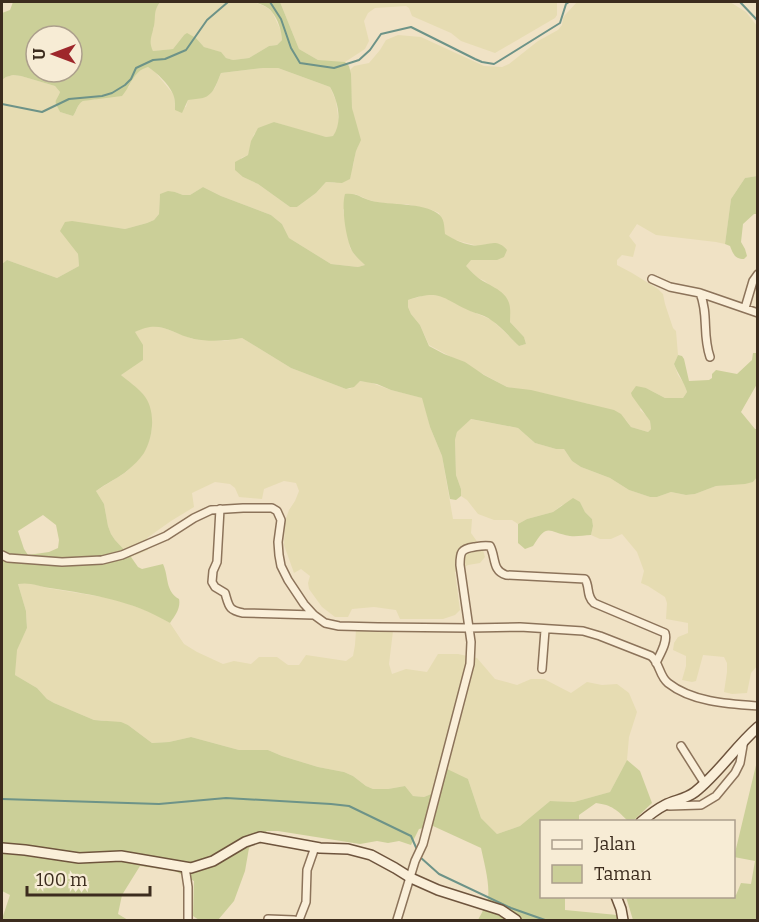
<svg xmlns="http://www.w3.org/2000/svg" width="759" height="922" font-family="Bitter,serif">
<style>
.farmland{fill:#e6dcb2}
.green{fill:#cbcf98;fill-rule:evenodd}
.lines{fill:none;stroke-linecap:round;stroke-linejoin:round}
.stream{stroke:#6d9388;stroke-width:2}
.street-casing{stroke:#8c735a;stroke-width:10}
.secondary-casing{stroke:#6e543d;stroke-width:12}
.street{stroke:#faefd9;stroke-width:7}
.secondary{stroke:#faefd9;stroke-width:9}
</style>
<rect width="100%" height="100%" fill="#f0e2c5"/>
<path class="farmland" d="M160,2h94l12,5 6,5 10,21v7l-5,5 -8,1 -20,12 -16,2 -7,-2 -6,-6 -16,-5 -8,-9 -12,-3 -11,14 -20,2 -4,-7 1,-8 4,-8v-16z
M280,2h277v13l-2,3 -60,35 -34,-12 -10,-8 -39,-17 -3,-8 -3,-2 -31,2 -7,5 -4,8 5,20 -4,8 -20,13h-12l-15,-2 -19,-11z
M577,2h153l16,10 11,14v150l-12,2 -14,21 -6,45 -9,-2 -60,-7 -19,-11 -8,12 7,9 -3,12 -11,-2 -5,5v5l15,8 26,16 5,5 2,10 8,24 3,3 2,24 -4,9 4,11 7,10 2,7 -4,6h-18l-19,-10 -6,22 6,5 4,6 1,8 -3,3 -17,-5 -5,-7 -37,-16 -82,-17 -78,-42 -9,-20 -9,-11 -3,-7v-7l21,-6h8l7,3 27,14 21,9 27,26 7,-2 -2,-7 -14,-15v-14l-25,-27 -7,-3 -13,-12 5,-6h27l-2,-17 -17,3 -23,-6 -11,-6v-8l-5,-13 -7,-3 -26,-6 -8,1 -22,-3 -7,-2 -14,-6 -12,16 7,38 4,6 11,11 -7,2 -27,-3 -42,-26 -7,-14 -11,-9 -50,-19 -18,-9 -13,8h-7l-8,-3 -15,2 -1,20 -5,6 -7,3 -22,6 -23,-3 -26,25 2,3 1,12 -22,12 -50,-18 -5,4v-184l4,-3 7,-2 8,1 34,10 5,6 -5,10 5,10 13,4 2,-3 5,-11 7,-2h7l35,-13 5,-12 10,-7 4,-1 7,5 19,23 1,14 11,-2 2,-7 7,-2h8l12,-10 6,-15 42,-5h15l52,19 6,14 3,22 -2,7 -4,6 -7,1 -7,-1 -45,-14 -20,12 -6,21 -7,3 2,19 15,7 32,23h7l19,-14 10,-11 9,1 18,-17 3,-16 2,-3 -6,-39 -2,-38 4,-4 15,-3 11,-13 6,-10 12,-5 23,2 63,29 18,1 7,-3 29,-23 20,-11 4,-5 1,-7 2,-3z
M149,325l15,3 29,11 31,2 18,-3 49,30 55,21h4l9,-8 10,1 22,8 32,8 7,29 12,29 11,63h19l-1,14 12,17 2,7 -5,6 -12,2 -13,7 5,38 -5,5 -12,4h-43l-4,-9 -22,-3 -22,2 -4,8h-13l-13,-10 -13,-18 -1,-6 2,-7 -9,-7 -7,4 -10,-28 1,-24 4,-11 6,-9 4,-10 -3,-8 -12,-2 -20,8 -2,10 -23,-2 -4,-9 -5,-4 -15,-2 -23,11 2,14 -23,14 -24,17 1,12 -17,7 -16,-17 -4,-6 -3,-8 -4,-22 -8,-13 30,-19 15,-15 7,-13 4,-15 -1,-14 -2,-8 -6,-13 -22,-19 14,-43z
M470,419l48,9 17,15 21,6h8l8,12 9,6 29,11 19,12 21,7h7l14,-5 15,3 9,-1 21,-8 37,-4 4,-5 1,188 -7,8 -4,20 -15,1 -8,-2 3,-20v-9l-3,-6 -21,-2 -7,26 -4,1 -10,-2 4,-14v-10l-13,-6 1,-7 4,-6 10,-4v-10l-22,-4 1,-16 -2,-6 -17,-11 -7,-3 3,-12 -7,-19 -15,-18 -11,5h-11l-9,-4 2,-9 -1,-7 -7,-7 -5,-10 -18,3 -9,7 -26,7 -9,5 -6,-4h-18l-16,-6 -11,-14 -6,-4v-7l-5,-14 -1,-35 2,-8z
M27,582l20,6 68,11 38,14 17,10 14,21 13,8 26,12 11,-3 17,3 8,-7h18l11,8h11l7,-10 40,6 7,-5 2,-11 1,-15 37,1 -4,33 3,10 14,-5 21,3 11,-18h20l19,4 18,21 22,6 14,-6h13l27,14 16,-11 15,3 15,-1 12,9 8,19 -8,25 -2,23 -17,32 -36,10 -24,-1 -30,25 -23,8 -16,-16 -13,-39 -44,18 -11,-1 -8,-10 -17,3h-15l-7,-3 -13,-10 -9,-4 -26,-5 -36,-11 -14,-6h-29l-48,-13 -22,5 -17,1 -24,-18 -27,-5h-7l-40,-17 -7,-4 -10,-11 -22,-13 1,-25 11,-22v-5l-1,-12 -8,-27z"/>
<path class="green" d="M13,2h147c-7,10 -4,13 -6,24 -2,10 -6,15 -1,25l20,-2 11,-14 3,-2 9,5 8,9 17,5 5,6 7,2 16,-2 20,-12 8,-1 5,-5c0,-8 -4,-21 -10,-28 -4,-6 -12,-8 -18,-10h26l19,47 19,11 27,2 4,4 2,8 1,34 9,32 -5,11 -6,28 -8,4 -16,-1 -10,11 -19,14h-7l-32,-23 -15,-7 -8,-7v-8l13,-7 3,-14 7,-13 16,-6 52,15 7,-1c10,-14 5,-35 -3,-49l-52,-19h-15l-42,5c-4,9 -7,22 -18,25 -4,1 -10,1 -15,2l-6,13 -7,-3c0,-5 0,-12 -2,-16 -5,-11 -16,-21 -25,-27 -15,4 -17,19 -26,29l-39,5c-6,3 -6,10 -10,15l-13,-4c-7,-13 -5,-8 0,-20l-5,-6 -34,-10 -8,-1 -7,2 -4,3v-67l8,-3zM36,36h36v36h-36z
M757,176v38h-3l-11,10 -2,18 4,7 2,7 -3,3c-9,0 -11,-5 -14,-13l-5,-2 6,-45 14,-21z
M203,187l18,9 50,19 11,9 7,14 42,26 27,3 7,-2c-5,-5 -10,-9 -13,-14 -6,-12 -11,-44 -7,-57 14,-1 14,4 27,7 18,4 51,2 65,12 8,5 7,13 8,21 8,5 16,9 26,11 15,3 24,-9 36,5l-3,7 -7,3h-26l-5,6c3,3 6,7 10,10 10,9 29,13 33,27 2,6 1,13 1,19l14,15 2,7 -7,2c-9,-8 -18,-20 -28,-26 -6,-5 -14,-6 -21,-9 -29,-13 -29,-22 -62,-11v7l3,7 9,11 9,21 15,8 21,8 19,13 23,12 24,3 83,20 7,4 10,13 17,5 3,-3 -1,-8 -18,-25 -1,-3 5,-7 10,2 19,10h18l4,-6c-3,-10 -9,-18 -13,-28l4,-9 4,1 2,3 5,22 20,-1 3,-2v-4l4,-4 21,4 15,-14 1,-7h4v31l-16,28 14,17h2v48l-4,5 -8,2 -29,2 -21,8 -9,1 -15,-3 -14,5h-7l-21,-7 -19,-12 -29,-11 -9,-6 -8,-12h-8l-21,-6 -17,-15 -47,-9 -14,13 -2,8 1,35 5,14v7l-5,4 -6,-1 -8,-43 -12,-29 -8,-29 -31,-8 -14,-6 -17,-3 -6,6 -8,2 -55,-21 -49,-30c-16,3 -32,4 -48,1 -24,-6 -34,-20 -59,-7l8,13v15l-22,15c7,6 16,12 22,19 13,15 11,42 1,59 -4,6 -10,12 -16,17 -8,7 -23,14 -32,21l8,13 4,22 3,8 4,6 16,17 7,10 4,2 21,-5c6,13 2,27 16,35 2,9 -4,17 -9,24 -39,-23 -76,-28 -120,-35 -12,-2 -20,-6 -32,-4l8,27 1,17 -10,22 -2,25 22,13 10,11 7,4 40,17 27,2 7,3 24,18 17,-1 22,-5 48,13h29l14,6 36,11 26,5 9,4 13,10 7,3h15l17,-3 8,10 11,1 17,-7 4,-22 23,11 13,39 16,16 23,-8 30,-25 24,1 36,-10 17,-32 13,11 12,32 -19,18h-5c-11,-11 -16,-16 -32,-18l-17,12v6l-37,1v74l23,1v13l52,5v5h-139c3,-6 9,-16 10,-22 2,-14 -4,-36 -7,-50l-48,-22 -14,3 -8,16 -12,-4 -11,2 -11,-2 -17,3 -82,-13h-11l-18,17 -4,23 -11,30 -16,19h-19l-6,-4 1,-35 -19,-10 -35,-5 -18,29 -4,19 10,6h-101l-25,-1 8,-24 -8,-4v-627l5,-4 50,18 22,-12 -1,-12 -18,-23 5,-9 7,-1 53,8 22,-6 7,-3 5,-6 1,-20 8,-3 7,1 8,3h7zM43,515l13,10 3,15 -1,8 -9,4 -21,3 -4,-6 -6,-18z
M573,498l7,4 5,10 7,7 1,7 -2,9c-7,0 -14,2 -21,1 -23,-4 -22,-14 -37,10l-8,3 -7,-6v-19l9,-5 26,-7z
M757,761v159h-124l-7,-23 108,-1v-1h2l5,-12 10,1 4,-23 -21,-4z"/>
<g class="lines">
<path class="stream" d="M268,2h2l11,17 10,29 9,15 34,5 25,-8 11,-10 11,-16 30,-7 64,32 7,3 12,2 66,-41 6,-19 3,-2
M740,2l18,19
M2,104l40,8 27,-13 33,-3 10,-3 13,-8 6,-6 5,-11 17,-8 12,-1 21,-9 21,-30 21,-18
M2,799l157,5 67,-6 105,6 18,2 62,30 7,16
M420,857l19,17 72,34 34,12"/>
<defs>
<path id="street" d="M652,279l18,8 30,6 58,20
M700,293c9,22 2,41 10,64
M745,308l8,-27 5,-7
M220,509l-3,53 -4,9 -1,11 3,5 10,6c4,13 3,17 18,20l71,2
M2,555l6,3 54,4 40,-2 20,-5 44,-19 28,-18 17,-8 32,-2h29l5,3 4,9 -3,22 1,13 2,11 7,14 16,24 10,11 11,8 14,3 39,1 91,1 51,-1 63,4 17,5 51,20c9,7 8,20 17,27 24,19 60,21 90,23
M542,669l3,-39
M681,746l24,38
M669,806l32,-1 15,-9 19,-23 5,-10 4,-23
M185,867l3,20v33
M268,919l26,1
M299,920l7,-18 1,-32 8,-23
M397,920l18,-59 8,-17 47,-180 1,-22 -11,-77c0,-13 1,-16 14,-18 6,-1 10,-2 16,-1 6,11 2,25 16,29l79,4c5,8 1,17 9,24l71,30c3,9 -5,21 -9,30"/>
<path id="secondary" d="M641,822c7,-6 16,-13 24,-17 10,-5 21,-6 30,-13 24,-19 40,-45 63,-65
M2,848l23,2 54,8 42,-2 70,12 22,-7 32,-19 15,-5 60,11 28,1 23,6 24,13 16,10 27,12 63,20 15,10
M616,896l5,13 2,11"/>
</defs>
<use href="#street" class="street-casing"/>
<use href="#secondary" class="secondary-casing"/>
<use href="#street" class="street"/>
<use href="#secondary" class="secondary"/>
</g>
<rect width="759" height="922" fill="none" stroke="#3c2c1e" stroke-width="6"/>
<rect x="540" y="820" width="195" height="78" fill="#f7ecd5" stroke="#ac9f8c" stroke-width="1.5"/>
<rect x="552" y="840" width="30" height="9" fill="#faefd9" stroke="#ac9f8c" stroke-width="1.5"/>
<text x="594" y="850" font-size="18" fill="#3c2c1e">Jalan</text>
<rect x="552" y="865" width="30" height="18" fill="#cbcf98" stroke="#ac9f8c" stroke-width="1.5"/>
<text x="594" y="880" font-size="18" fill="#3c2c1e">Taman</text>
<g transform="translate(54 54) rotate(270)"><circle r="28" fill="#f7ecd5" stroke="#ac9f8c" stroke-width="1.5"/>
<path d="M0-4.5L10 22L0 15L-10 22Z" fill="#9e272b"/>
<text y="-9" font-size="16" font-weight="bold" text-anchor="middle" fill="#3c2c1e">U</text>
</g>
<path d="M27 886v9h123v-9" fill="none" stroke="#3c2c1e" stroke-width="3"/>
<text x="36" y="886" font-size="18" fill="#3c2c1e" stroke="#f7ecd5" stroke-width="4.5" paint-order="stroke">100 m</text>
</svg>
